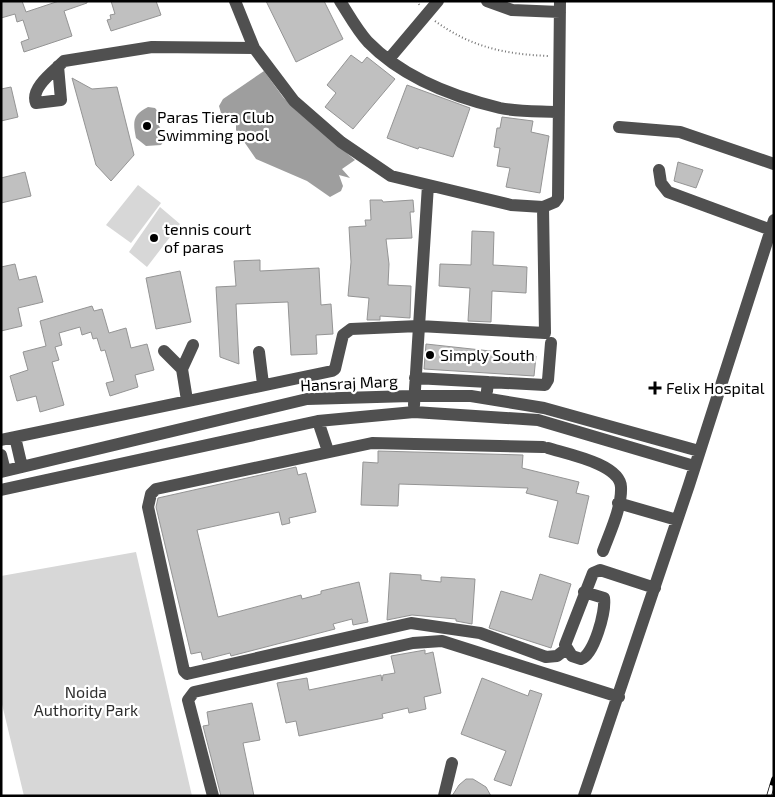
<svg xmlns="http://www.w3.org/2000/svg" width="775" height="797" font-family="'Exo 2',sans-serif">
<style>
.green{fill:#d7d7d7}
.water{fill:#9e9e9e}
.building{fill:#c0c0c0;stroke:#949494}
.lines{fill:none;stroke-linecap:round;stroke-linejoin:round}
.path{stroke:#727272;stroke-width:2;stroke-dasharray:1 2.5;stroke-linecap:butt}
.minor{stroke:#505050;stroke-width:12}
.rail-casing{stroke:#000;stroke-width:5.5}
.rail{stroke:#fff;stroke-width:4;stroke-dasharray:11;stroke-linecap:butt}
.poi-dot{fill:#000;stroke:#fff;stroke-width:2}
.labels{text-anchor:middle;stroke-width:4.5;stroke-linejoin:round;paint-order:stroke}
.poi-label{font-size:16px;fill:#000;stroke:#fff;text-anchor:start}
.street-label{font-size:16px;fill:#000;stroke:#fff}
.park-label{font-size:16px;fill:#2e2e2e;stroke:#fff}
</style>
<rect width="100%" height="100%" fill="#fff"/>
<path class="green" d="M138,185l23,18 -30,40 -25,-18z
M160,207l20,17 -33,43 -18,-15z
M136,552l56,244h-168l-23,-96v-124z"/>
<path class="water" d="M264,71l19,26 14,14 58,49 -13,9 8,9 -11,-3 4,11 -2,5 -11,6 -23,-16 -51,-22 -20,-29v-8l-15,-9 -2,-7 4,-7z
M148,107l7,1 4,5 -1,11 8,14 -5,7 -15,1 -10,-8c-3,-16 -4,-23 12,-31z"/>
<path class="building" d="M1,1h21l4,11 33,-11h28v2l-23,8 8,25 -48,16 -3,-10 8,-3 -6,-19 -6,2 -2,-8 -14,4z
M111,1h45l5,14 -50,16 -4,-11 4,-1 -1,-4 5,-1z
M266,1h58l19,38 -47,23z
M351,55l11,8 5,-6 28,22 -42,50 -28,-22 11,-14 -9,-8z
M72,78l20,11 25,-2 17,68 -23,26 -15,-16z
M407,85l63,23 -17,49 -34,-10 -1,2 -31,-11z
M11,87l7,30 -17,4v-32z
M502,117l31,4 -2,11 18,4 -9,57 -34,-6 4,-19 -13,-2 3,-18 -6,-1 3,-19h3z
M678,162l25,8 -7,18 -22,-7z
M25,172l6,24 -30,7v-25z
M370,200h12l1,2 30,-2 1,12h-4l2,26 -26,1 3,25 -1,21 23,1 -1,32 -30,-2v4h-13l2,-22 -21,-2 3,-34 -2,-35 17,-1 -1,-6h6z
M472,231l22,1 -1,33 34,2 -1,26 -34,-2 -1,31 -23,-1 2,-33 -31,-2 1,-22 31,1z
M260,260v11l59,-3 2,37 10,-1 2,30 -17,1 1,19 -26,1 -3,-53 -52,2 3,60 -19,-7 -4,-70 20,-1 -2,-25z
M15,264l4,16 17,-4 7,26 -25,6 4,18 -21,5v-64z
M180,271l11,51 -35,7 -10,-51z
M92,306l2,5 8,-2 7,24 17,-5 5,20 16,-4 7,26 -19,5 3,12 -28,9 -4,-13 8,-2 -9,-31 -4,1 -4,-13 -4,1 -2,-7 -9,3 -2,-8 -21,6 3,12 -7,2 4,13 -7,2 12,43 -24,7 -4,-16 -19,5 -7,-25 18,-6 -5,-18 23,-6 -6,-25z
M426,344l110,12 -2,20 -110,-7z
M378,451l145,4 -1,13 57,14 -3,11 13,3 -11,48 -29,-7 9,-36 -32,-8 2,-5 -129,-4 -1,22 -37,-1 2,-43 15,1z
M296,467l2,8 8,-2 10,39 -27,6 1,5 -8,2 -3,-13 -82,18 21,87 83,-22 1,4 19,-5v-3l38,-9 9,40 -15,3 -1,-6 -19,5 2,5 -104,27 -1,-3 -27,7 -2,-8 -10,2 -35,-147 2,-9z
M390,573l31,2v5l20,2v-5l34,2 -3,45 -16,-3v-2l-44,-4 -25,5z
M540,574l31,10 -20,64 -62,-20 12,-37 31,9z
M425,650v4l8,-2 8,41 -17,4 2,12 -17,4 -1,-5 -26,6 1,4 -84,18 -3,-15 -10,2 -9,-40 30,-5 2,12 72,-15 1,6 1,-6 12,-2 -4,-17z
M482,678l46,18 2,-6 12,4 -31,92 -17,-6 12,-29 -45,-17z
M252,703l8,37 -17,3 11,53h-33l-18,-70 6,-1 -2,-13z
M466,779h7l13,8 5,9h-39l7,-11z"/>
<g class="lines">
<path class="path" d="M417,1l3,5
M435,21c36,26 69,33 113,35"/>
<path class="minor" d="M235,1l19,47 40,53 47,41 50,34 120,29 32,2 12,-5 3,-4 2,-197
M340,1c9,14 17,29 28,41 34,35 86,55 132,66 19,4 39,3 58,4
M487,1l25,9 48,2
M389,59l49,-58
M58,66l3,34 -25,3c-6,-15 18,-32 28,-42l88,-14 102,1
M619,127l61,5 94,32
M659,170l2,13 7,9 103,38
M164,351l18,18
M259,352l4,32
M415,378l73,4 -1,9
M488,382l57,3 3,-5 3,-37
M187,400l-5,-31 11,-24
M414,405l14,-220
M318,421l10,30
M15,437l7,30
M1,440l331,-69 3,-2 8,-34 8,-6 68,-3 126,7 -2,-126
M543,447l-171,-4 -216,46 -5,5 -3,13 36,164 3,3 224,-51 69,10 66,24 11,-1 9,-7
M548,448c19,6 72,16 73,39 1,20 -11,45 -18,64
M1,455l4,16
M1,472l306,-73 104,-3h60l73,12 155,43
M1,490l317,-69 96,-9 124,8 156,46
M618,503l59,17
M584,592l20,6c2,13 -10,57 -23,61l-9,-3 -7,-11 28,-72 7,-3 55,18
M213,796l-25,-96 6,-8 219,-49 29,-2 177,56
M444,796l8,-33
M584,796l105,-311 85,-265"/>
<defs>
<path id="rail" d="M769,796l5,-17"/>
</defs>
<use href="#rail" class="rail-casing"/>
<use href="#rail" class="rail"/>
</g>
<g class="poi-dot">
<circle cx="147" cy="126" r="5"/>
<circle cx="154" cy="238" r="5"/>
<circle cx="430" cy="355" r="5"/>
<path d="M652.5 380.5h5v5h5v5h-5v5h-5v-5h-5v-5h5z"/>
</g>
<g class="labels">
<g class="poi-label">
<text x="157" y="123">Paras Tiera Club<tspan x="157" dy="18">Swimming pool</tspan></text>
<text x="164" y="235">tennis court<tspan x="164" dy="18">of paras</tspan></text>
<text x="440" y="361">Simply South</text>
<text x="666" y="394">Felix Hospital</text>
</g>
<g class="street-label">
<text transform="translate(349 383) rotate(-3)" y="6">Hansraj Marg</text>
</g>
<g class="park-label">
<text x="86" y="698">Noida<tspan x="86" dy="18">Authority Park</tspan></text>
</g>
</g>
<rect width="775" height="797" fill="none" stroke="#000000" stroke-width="5"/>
</svg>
